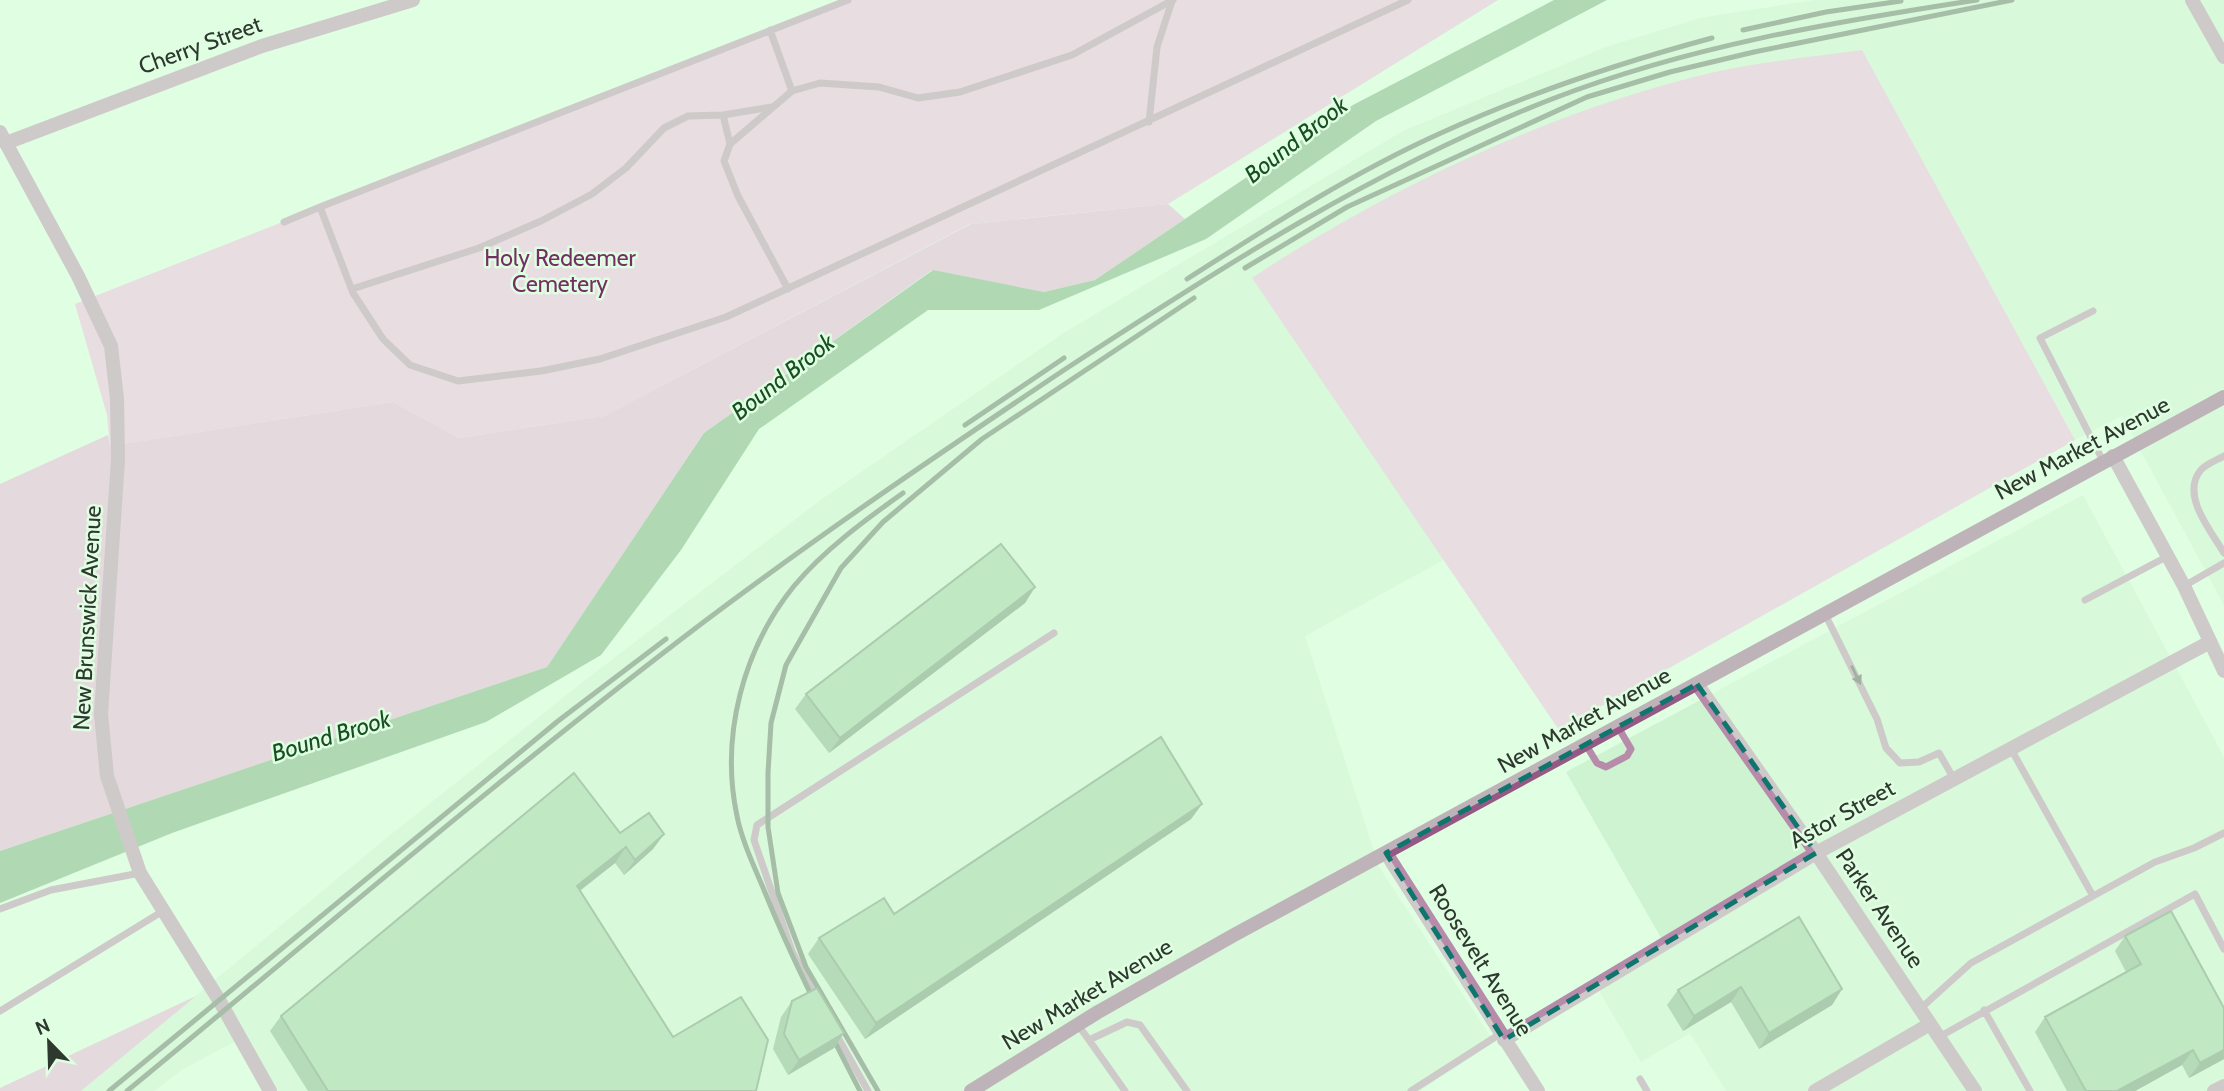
<svg xmlns="http://www.w3.org/2000/svg" width="2224" height="1091" font-family="Cabin,sans-serif">
<style>
.built{fill:#cef3d1}
.green{fill:#f1b5df}
.forest{fill:#e8add6}
.water{fill:#76aa7b}
.lines{fill:none;stroke-linecap:round;stroke-linejoin:round}
.service{stroke:#b78caa;stroke-width:7}
.minor{stroke:#b78caa;stroke-width:14}
.tertiary{stroke:#b78caa;stroke-width:14}
.secondary{stroke:#965985;stroke-width:14}
.rail{stroke:#5f7060;stroke-width:5}
.wall{fill:#84b288}
.shaded-wall{fill:#6b916f}
.building{fill:#99cf9e;stroke:#6b916f;stroke-width:2}
.oneway{fill:#565253}
.marked{fill:none;stroke:#0f766e;stroke-width:5;stroke-dasharray:14 9;stroke-linejoin:round}
.labels{text-anchor:middle;stroke-width:5;stroke-linejoin:round;paint-order:stroke}
.street-label{font-size:23px;fill:#2d392e;stroke:#e0fee2}
.park-label{font-size:23px;fill:#742f63;stroke:#e0fee2}
.water-label{font-size:24px;font-style:italic;fill:#174f22;stroke:#e0fee2}
</style>
<rect width="100%" height="100%" fill="#e0fee2"/>
<path class="built" d="M1815,0h409v605l-102,-189 -47,24 -213,-390 -146,22 -104,29 -122,49 -238,128 193,281 -140,77 74,231 115,175 -74,49h-1150l-36,-49 -51,27 -29,22h-73l303,-251 204,-162 234,-179 240,-165 341,-203 203,-84 94,-29z
M2083,495l141,262v334h-498l-36,-58 -49,29 -46,-78 69,-41 -98,-171z"/>
<path class="green" d="M844,0h654l-330,204 -198,20 -366,192 -145,22 -66,-36 -283,44 -3,-31 -32,-111z
M1862,50l213,390 -516,290 -307,-452c134,-89 305,-170 463,-206 48,-11 99,-15 147,-22z"/>
<path class="forest" d="M1168,204l17,15 -90,61 -51,12 -112,-22 -228,163 -157,234 -547,184v-367l108,-49 2,11 283,-44 66,36 145,-22 367,-192z
M196,996l-115,95h-81v-3z"/>
<path class="water" d="M1554,0h53l-231,121 -170,118 -167,71h-111l-169,119 -78,121 -80,105 -115,67 -314,111 -172,70v-52l547,-184 157,-234 229,-163 111,22 51,-12 258,-175z"/>
<g class="lines">
<path class="service" d="M770,30l22,61 28,-8 59,4 39,11 42,-6 112,-37 101,-55
M1149,122l8,-75 15,-46
M730,144l-7,-29 49,-8
M320,207l528,-207
M284,222l36,-15 33,86 30,46 27,26 48,16 83,-10 59,-12 126,-42 682,-317
M352,289l127,-41 62,-27 51,-27 34,-26 38,-40 24,-12 35,-1
M788,289l-50,-93 -14,-35 6,-17 62,-53
M2093,311l-53,27 63,123
M2224,456c-7,4 -19,8 -24,15 -19,25 11,60 24,82
M2184,586l40,-23
M2085,600l83,-44
M1825,614l52,105 9,29 14,15 19,-1 20,-9 15,26
M1586,745l11,18 9,4 21,-11 4,-7 -13,-22
M2011,749l82,147
M0,909l51,-19 89,-17
M817,999l-25,-48 -38,-111 3,-15 297,-192
M1920,1009l51,-46 184,-101 39,-14 30,-15
M1984,1010l46,81
M0,1011l163,-100
M1078,1025l11,15 38,-18 13,3 47,66
M836,1034l32,57
M1939,1037l256,-143 29,55
M1089,1040l36,51
M1640,1079l7,12
M1411,1091l89,-57"/>
<path class="minor" d="M6,143l256,-97 151,-46
M1697,684l119,169 159,238
M1386,853l152,238
M1504,1040l312,-187 394,-211
M1815,1091l115,-67
M2214,1091l10,-5"/>
<path class="tertiary" d="M2192,0l32,57
M0,132l78,144 33,70 6,53 1,60 -17,255 6,62 33,97 79,127 51,91
M2113,456l71,130 40,85"/>
<path class="secondary" d="M971,1091l127,-79 136,-77 990,-538"/>
<path class="rail" d="M1743,30l83,-18 75,-11
M1245,268l102,-61 240,-110 83,-25 84,-20 258,-52
M1187,279c83,-53 165,-106 254,-146 88,-40 178,-70 271,-95
M965,425l99,-67
M109,1091l449,-370 108,-82
M127,1091c192,-158 380,-320 578,-470 117,-88 238,-170 359,-251 156,-102 313,-203 488,-271 137,-53 281,-77 425,-99
M860,1091c-34,-66 -68,-131 -96,-201 -10,-24 -22,-49 -27,-74 -17,-80 6,-167 57,-230 30,-36 71,-66 109,-93
M878,1091l-72,-124 -28,-74 -10,-66v-54l3,-50 15,-58 55,-97 42,-46 99,-83 212,-141"/>
</g>
<path class="wall" d="M1035,587l-10,16 -196,150 -34,-44 11,-15z
M1202,804l-11,15 -326,220 -57,-85 11,-16 75,-24z
M620,833l44,1 -11,15 -29,26 -9,-12 -35,28 93,146 83,54h-448l-38,-60 11,-15z
M1799,917l43,72 -10,16 -73,44 -28,-47 -48,29 -16,-26 11,-15z
M2125,936l99,72v51l-35,19 -7,-13 -47,26h-68l-32,-59 10,-15 81,-45 -11,-21z
M792,1001l52,32 -10,15 -46,27 -15,-26 8,-32z"/>
<path class="shaded-wall" d="M1035,587l-10,16 -196,150 11,-15z
M1202,804l-11,15 -326,220 11,-16z
M664,834l-11,15 -29,26 11,-15z
M626,847l-11,16 -49,38 11,-15z
M1741,987l-10,15 -48,29 11,-15z
M1842,989l-10,16 -73,44 10,-16z
M844,1033l-10,15 -46,27 11,-15z
M2193,1050l-11,15 -47,26h-18z
M2224,1050v9l-35,19 11,-15z"/>
<path class="building" d="M1001,544l34,43 -195,151 -34,-44z
M1161,737l41,67 -326,219 -57,-85 65,-40 10,16z
M574,773l46,60 29,-20 15,21 -29,26 -9,-13 -49,39 96,151 68,-40 27,43 -12,51h-428l-47,-75z
M2171,911l53,97v42l-24,13 -7,-13 -76,41h-31l-41,-74 96,-53 -16,-28z
M1799,917l43,72 -73,44 -28,-46 -47,29 -16,-26z
M817,988l27,45 -45,27 -15,-26 8,-33z"/>
<defs><path id="oneway-solid" d="M-6-.8H1V-3.2L6.5 0L1 3.2V.8H-6Z" transform="scale(1.75)"/></defs>
<use class="oneway" href="#oneway-solid" transform="translate(1856 675) rotate(64)"/>
<path d="M0 0H2224V1091H0ZM1697,684l119,169 -312,187 -118,-187z" fill="#e0fee2" fill-opacity=".55" fill-rule="evenodd"/>
<path class="marked" d="M1697,684l119,169 -312,187 -118,-187z"/>
<g class="labels">
<g class="street-label">
<text transform="translate(200 45) rotate(-20)" y="8">Cherry Street</text>
<text transform="translate(2082 448) rotate(-28)" y="8">New Market Avenue</text>
<text transform="translate(87 618) rotate(-87)" y="8">New Brunswick Avenue</text>
<text transform="translate(1584 720) rotate(-29)" y="8">New Market Avenue</text>
<text transform="translate(1842 814) rotate(-29)" y="8">Astor Street</text>
<text transform="translate(1880 908) rotate(56)" y="8">Parker Avenue</text>
<text transform="translate(1481 960) rotate(58)" y="8">Roosevelt Avenue</text>
<text transform="translate(1087 994) rotate(-31)" y="8">New Market Avenue</text>
</g>
<g class="park-label">
<text x="560" y="266">Holy Redeemer<tspan x="560" dy="26">Cemetery</tspan></text>
</g>
<g class="water-label">
<text transform="translate(1296 140) rotate(-38)" y="8">Bound Brook</text>
<text transform="translate(783 377) rotate(-38)" y="8">Bound Brook</text>
<text transform="translate(331 736) rotate(-17)" y="8">Bound Brook</text>
</g>
</g>
<g transform="translate(49 1042) rotate(337)" stroke="#e0fee2" stroke-width="5" paint-order="stroke">
<path d="M0-5L12 26L0 18L-12 26Z" fill="#2d392e"/>
<text y="-10" font-size="19" font-weight="bold" text-anchor="middle" fill="#2d392e">N</text>
</g>
</svg>
